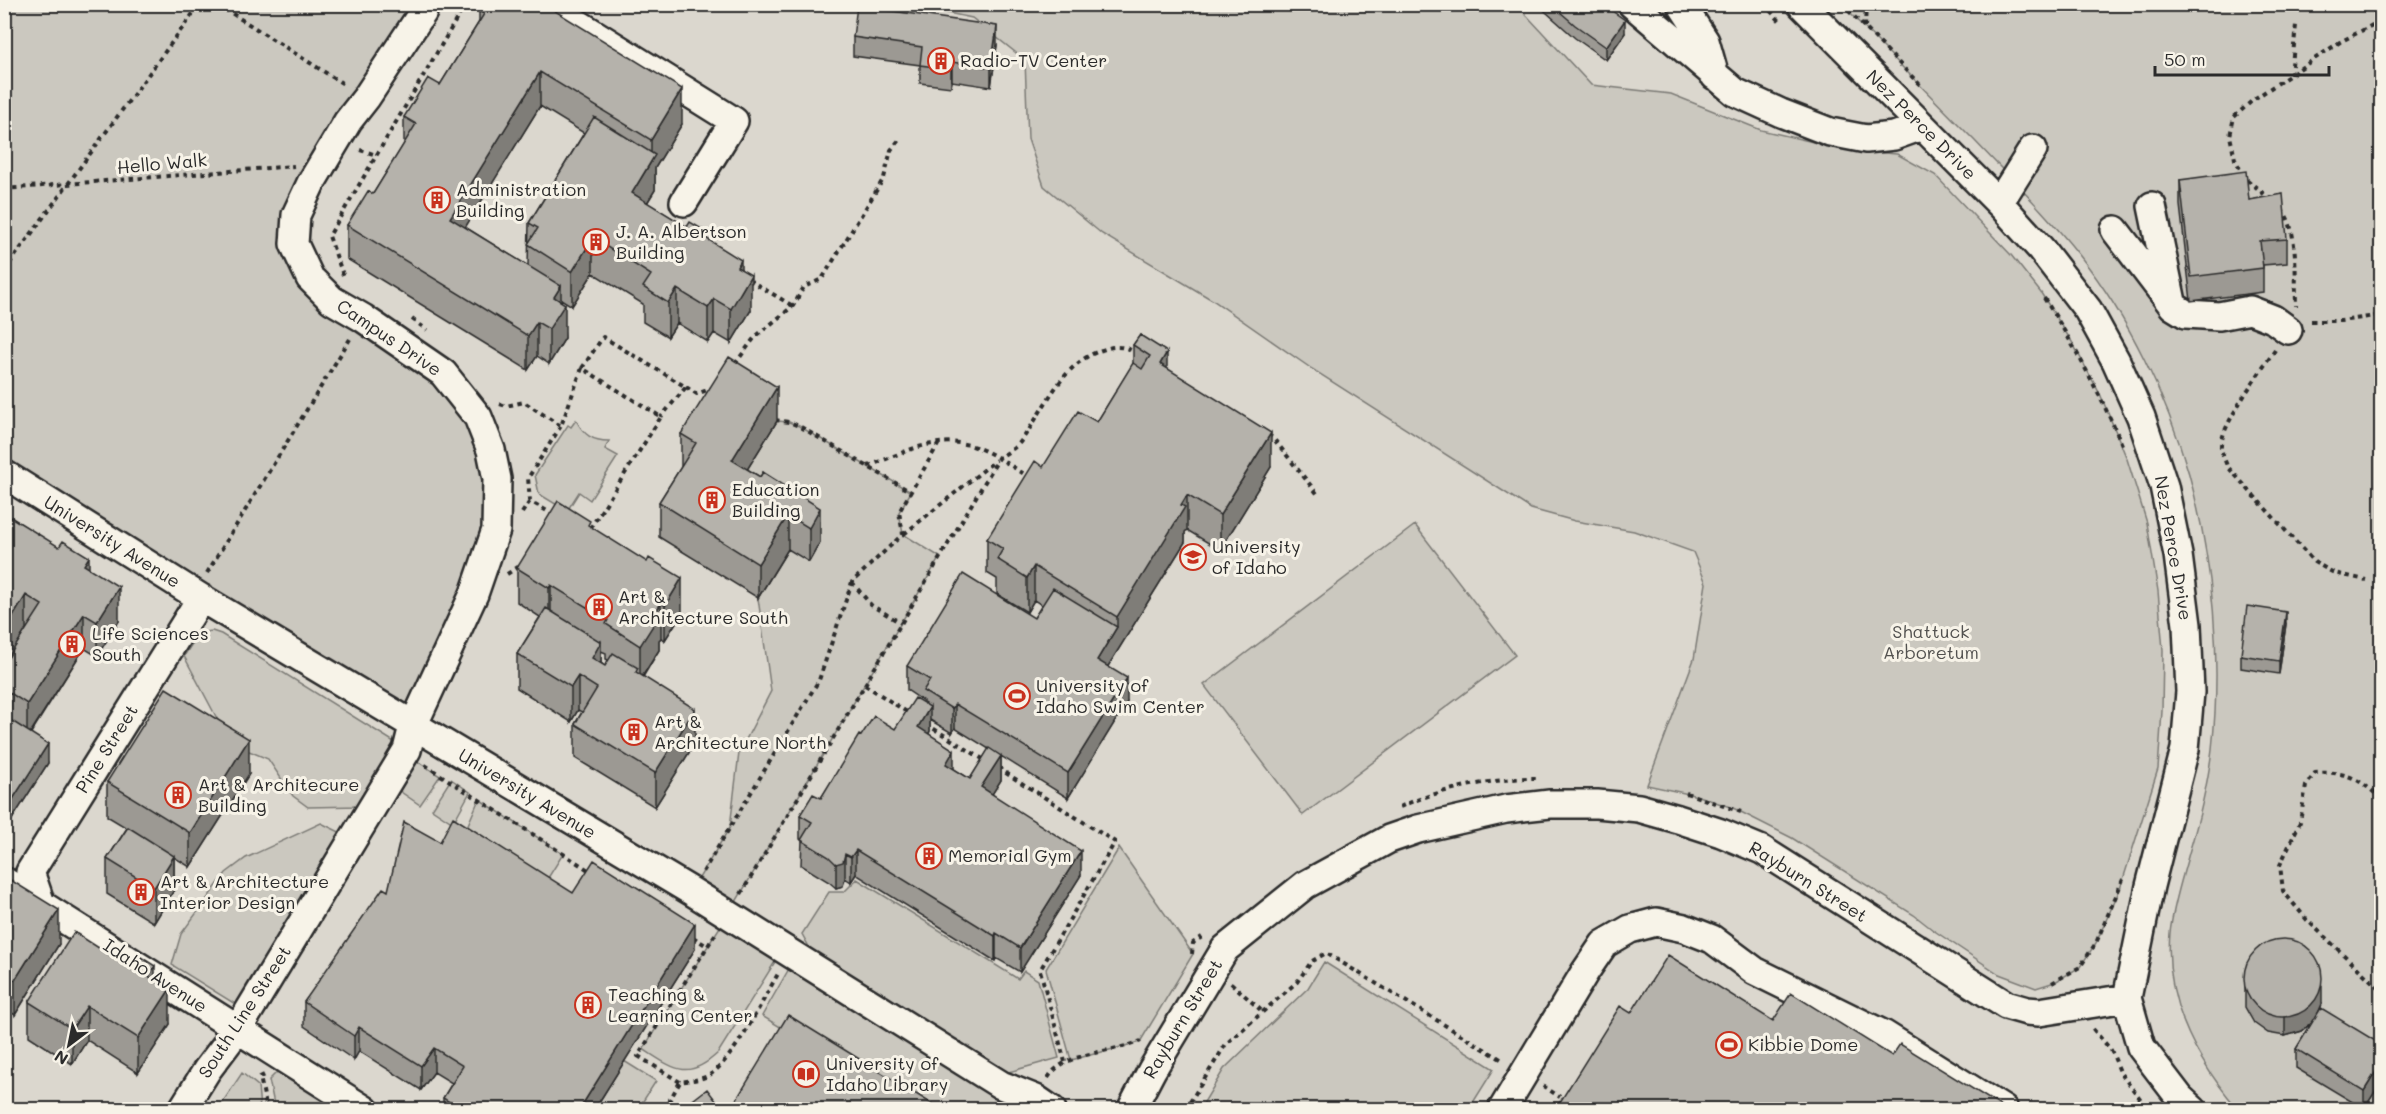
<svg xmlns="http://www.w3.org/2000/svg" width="2386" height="1114" font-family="Mali,sans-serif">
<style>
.built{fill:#dbd7ce}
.green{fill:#cbc8bf;stroke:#7b7a75;stroke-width:1.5}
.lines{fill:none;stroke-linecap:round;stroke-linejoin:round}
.minor-casing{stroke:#2b2b2b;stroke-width:32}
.path{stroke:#2b2b2b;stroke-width:4;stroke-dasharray:4.5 4.5;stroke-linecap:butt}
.minor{stroke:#f7f3e8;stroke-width:27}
.wall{fill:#9c9993;stroke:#2b2b2b;stroke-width:1.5;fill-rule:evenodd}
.shaded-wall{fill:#7f7d78;stroke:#2b2b2b;stroke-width:1.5}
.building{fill:#b5b2ab;stroke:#2b2b2b;stroke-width:1.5}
.labels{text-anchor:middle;stroke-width:6;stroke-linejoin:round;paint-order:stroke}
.poi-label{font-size:18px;fill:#2b2b2b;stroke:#f7f3e8;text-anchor:start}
.street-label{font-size:18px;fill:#2b2b2b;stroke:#f7f3e8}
.park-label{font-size:18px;fill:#535250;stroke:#f7f3e8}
</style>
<rect width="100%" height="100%" fill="#ebe7dd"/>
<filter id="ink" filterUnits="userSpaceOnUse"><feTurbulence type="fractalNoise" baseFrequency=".0167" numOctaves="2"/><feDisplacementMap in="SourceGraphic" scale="12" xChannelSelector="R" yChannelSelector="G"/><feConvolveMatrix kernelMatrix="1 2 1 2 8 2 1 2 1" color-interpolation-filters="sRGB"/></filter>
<g filter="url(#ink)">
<path class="built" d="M5,5h2376v1104h-2376z"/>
<path class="green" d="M4,5h419l-127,210 14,63 168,139 18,113 -83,196 -408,-252z
M910,5h607l74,80 80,9 90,36 87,20 49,4 38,21 76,80 30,38 31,49 29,54 26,63 20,64 11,68 5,59 -1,61 -4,58 -38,120 -24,54 -16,24 -25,15 -19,6 -37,-14 -66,-44 -19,-15 -122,-77 -59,-30 -35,-12 -51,-11 47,-126 12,-76 -13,-31 -59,-21 -59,-10 -44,-12 -219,-140 -98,-68 -112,-67 -58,-48 -16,-47 -3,-79 -53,-42z
M1842,5h539v1104h-143c-43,-50 -74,-108 -68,-176 3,-27 12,-54 19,-80 10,-33 19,-70 23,-104 10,-90 1,-188 -23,-275 -22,-76 -60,-156 -109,-218 -33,-42 -70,-78 -106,-116 -45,-45 -88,-90 -132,-135z
M576,420c8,15 16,21 33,21l-4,8 13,7 -28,44 -11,-8 -12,19 -28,-17 -4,-19 33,-50 3,2z
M777,421l12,1 10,4 112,66 -12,20 4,22 37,23 -207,350 -37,-24 34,-56 9,-74 32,-62 -13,-93 30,-49 -56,-55z
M1415,525l100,130 -212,160 -99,-130z
M212,631l9,3 186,116 -47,56 -52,1 -15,-11 -25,-37 -38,-16 -46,-87 15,-23z
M417,761l23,15 -20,29 -22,-15z
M451,779l19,13 -17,31 -21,-14z
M479,799l84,55 -20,32 -79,-52z
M321,823l31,15 -104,174 -76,-47 9,-31 45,-61 20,-15z
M1119,848l74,106 -53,88 -69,18 -25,-91z
M857,879l161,100 6,-8 14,9 21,78 -54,15 -192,-119 -11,-20 27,-42h15z
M723,922l55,35 -60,96c-31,29 -45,15 -75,-4z
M1324,962l170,107 -25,40h-269l24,-40 84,-81z
M790,967l230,142h-104l-154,-93z
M624,1061l32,20 -18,28 -44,1z
M278,1071l64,38h-67l-6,-29z
M242,1073l16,13 2,23h-42z"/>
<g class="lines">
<defs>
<path id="minor" d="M539,4l38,19 157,98 -50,81
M1632,4l103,88 46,21 49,19 36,7 28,-3 28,-10
M1681,4l24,37 10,35
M1801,4l202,203 38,42 47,61 28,51 25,56 23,69 14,69 9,70 3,67 -5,57 -35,137 -23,112 14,49 39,51 13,12
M1999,203l34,-54
M2152,206l20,96
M2115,230l58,76 13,8 33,2 31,-6 23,9 15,11
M4,474l197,124 490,293 310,194 35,14 16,11
M4,881l361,229
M41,904l-11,-32 171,-274
M182,1110l25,-40 31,-41 169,-279 6,-24 61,-132 22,-64 1,-51 -6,-29 -13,-33 -35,-44 -80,-55 -31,-18 -22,-22 -16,-34 2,-29 15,-32 37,-62 18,-23 57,-86v-8
M1131,1110l21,-40 73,-121 80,-64 84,-46 29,-10 88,-20 44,-5h47l42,4 39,11 43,14 41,17 244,155 21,6 12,1 88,-14
M1502,1110l83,-138 19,-28 26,-15 26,-7 28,6 28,11 43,32 128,63 121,76"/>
</defs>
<use href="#minor" class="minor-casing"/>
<path class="path" d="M217,4l128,81
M1764,4l16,17
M1842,4l81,84
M1865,27l1,-23
M2291,75l5,-50
M360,150l17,5
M4,189l290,-23
M2271,200l-27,-23 -9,-18 -5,-23 4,-19 20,-18 86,-57 42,-22
M2281,209c18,16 14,73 15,97
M4,271l196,-267
M343,275l-14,-39 130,-221 11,-11
M749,280l44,26
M2044,298c31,48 56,96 79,149
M412,319l15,11
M2311,321h30l41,-6
M2275,350c-13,20 -56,77 -54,98 1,6 4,12 6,18l87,96 20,11 32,7
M735,364l20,-27 38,-31 11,-19 18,-8 62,-101 7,-28 8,-10
M582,368l21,-31 83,50 -25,30
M686,387l11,7 15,-6
M500,404l6,2 18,-4 37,24 21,-58 79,49 -70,110 -3,-1
M775,420l14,2 10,4 112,66
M1268,435l5,3 46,58
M868,466c15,-5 29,-12 44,-17 52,-17 74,1 117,28
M522,513l8,-12
M554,515l-24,-14 -2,-23 33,-52
M904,534l92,-74
M207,573l143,-234
M507,574l14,-9
M852,582l19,23 30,18
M865,685l45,29
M926,724l60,37
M425,765l165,106
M998,768l117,74 -75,128 25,92
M1686,793l55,19
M2382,799c-25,-21 -34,-28 -67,-26l-9,13 -6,36 -20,43 3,26 24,29 75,71
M1400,807c35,-17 100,-30 139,-29
M703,872l116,-192 33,-98 51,-48 -4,-22 40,-69
M741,894l258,-436c7,-5 17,-10 22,-17 25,-33 39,-77 81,-91 13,-5 23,-4 35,3
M693,937l14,9
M1192,954l1,-11 9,-6
M1231,983l33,30
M2052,983l28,-16 16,-24 28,-66
M2093,1029l18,21 10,24 28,36
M264,1075l-4,2 7,33
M1048,1078c16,-27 66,-25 93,-37
M680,1082l-42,-26 78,-123
M1543,1086l17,11
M664,1110l16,-28c11,-2 22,-2 31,-8 25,-18 51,-73 67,-100
M1185,1110l41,-66 71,-62 15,-21 14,-8 178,108"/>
<use href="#minor" class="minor"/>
</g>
<path class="wall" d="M1537,4h68l-1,1 21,28 -19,27 -31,-22z
M479,11l203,113 -27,44v22l-8,13 60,36 34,30 10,41 -20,33 -17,-10 -6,9 -31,-19 -9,14 -25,-15v-18l-50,-31 -21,33 -11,-7 4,39 -16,26 -12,-8 -9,14 -181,-111v-34l26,-31 31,-50v-27l36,-32 39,-63zM540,106l44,27 -55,90 -1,43 -63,-39z
M853,37l144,8 -6,42 -39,-6 -1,6 -31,-4v-18l-67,-9z
M2180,180l69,20 38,39v24l-24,2v27l-72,9 -11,-96z
M1140,335l27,34 104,98 -51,83 -33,-20 -2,2v10l-77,124 19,36 -59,96 -67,-42v24l-9,14 89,81 -61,97 -24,-14 -1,3 -139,-87 -5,8 -6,-4 -2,8 -7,2 -7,-6 -28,-17 1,-25 -2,-1v-24l21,-17 40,-62 34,-7 28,-27v-1l-16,-11v-24l127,-48 8,-13 -8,-5 -7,12 -30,-18v-15l-10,-6v-34l56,-72 54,-45 36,-58v-19zM930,720l22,13 3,-5 34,21 -19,30 -16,-10 -25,-35 1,-3z
M777,421l-30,48 13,8 3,-5 57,70 -11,20 -21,-13 -30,49 -99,-61v-35l22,-35v-33z
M4,513l85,55 30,53 -22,35 -13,-8 -53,85 17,30 -44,69v-168l2,-2 -2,-1z
M590,527l92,86 -17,27 -4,-2 -2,2v10l-16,27 52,66 -40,64 -80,-49v-34l7,-12 -4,-2 -7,12 -54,-34v-34l23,-37 -23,-15v-34zM601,651l5,2v6l2,1 -3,6 -4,-3z
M2286,624l-7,50 -38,-6v-13z
M249,774l-59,93 -16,-10v33l-20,33 -47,-29v-35l20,-31 -20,-12v-34z
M440,842l133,51 122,56 -101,161h-151v-12l9,-15 -18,-11 -13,18 -62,-39 -5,9 -50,-34v-24l84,-111z
M4,876l55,68 -44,71 -11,-7z
M133,970l22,10 15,44 -32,49 -51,-33 -15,24 -43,-28v-34z
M2245,971l77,33 -3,7 63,34v36l-18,28 -68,-41v-19l16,-26 -10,8 -17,5 -17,-3 -14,-10 -9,-16z"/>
<path class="shaded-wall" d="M1625,20v13l-19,27v-13z
M997,26v19l-6,42v-19z
M952,62v19l-1,6v-18z
M540,72v34l-90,146v-34z
M682,89v35l-27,44v22l-23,37v-34l19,-31v-22z
M593,238v35l-21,33v-34z
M741,260v32l10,-17v35l-20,33v-34l6,-42z
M561,286v23l4,-5v34l-16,26v-35l5,-32z
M677,289v34l-9,14v-34z
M714,299v34l-6,9v-34z
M537,322v34l-9,14v-34z
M1167,352v34l-7,-22z
M777,387v34l-45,73v-34z
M1271,433v34l-51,83v-35z
M1187,495v35l-2,2v10l-88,142v-24l20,-33v-10z
M820,508v34l-11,20v-34z
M788,515v34l-30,49v-34z
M89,557v35l-5,-27z
M1034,566v34l-7,12v-34z
M682,578v35l-17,27v-34z
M551,585v34l-2,3v-34z
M119,587v34l-22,35v-34z
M26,595v35l-20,32v-34z
M661,603v35l-2,2v10l-19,30v-34l15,-33z
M2286,612v12l-7,50v-13z
M84,614v34l-57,90v-34z
M601,642v35l-9,-19z
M578,676v34l-7,12v-35z
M1127,678v24l-59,96v-25z
M955,704v24l-3,5v-24z
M930,707v24l-12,21v-25z
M695,709v34l-40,64v-34z
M249,739v35l-59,93v-34z
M48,744v19l-44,69v-19z
M954,750v24l-8,-10z
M1001,756v24l-20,32v-25z
M856,850v24l-5,8v-25z
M1081,851v24l-61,97v-24z
M845,854v24l-2,8 -7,2v-24z
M174,856v34l-20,33v-35z
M59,910v34l-44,71v-35z
M695,924v25l-101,161h-15z
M996,933v25l-1,3v-25z
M155,966v34l-7,-24z
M2322,986v18l-7,16 -13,11 -17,5v-19z
M170,989v35l-32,49v-35z
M87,1006v34l-15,24v-35z
M359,1027v24l-5,9v-24z
M434,1048v24l-13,18v-24z
M2382,1062v19l-18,28v-18z"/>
<path class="building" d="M483,4h61l138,85 -31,51 -111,-68 -90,146 111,68 -7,11 11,7 -16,25 -12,-7 -9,14 -181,-111 21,-34 5,3 43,-70 -12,-7 24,-39 12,7 44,-71 -5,-3z
M1551,4h51l23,16 -19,27 -31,-22z
M857,6l140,20 -6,42 -39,-6 -1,7 -31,-4 2,-18 -69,-10z
M594,117l61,38 -23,38 55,34 3,-5 17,10 -3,5 37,23 -4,7 14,8 -20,34 -17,-10 -6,9 -31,-19 -9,14 -25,-16 8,-12 -58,-37 -21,34 -44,-28 10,-16 -9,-5z
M2246,171l3,29 34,-6 4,45 -27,2 3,27 -72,9 -11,-97z
M1140,335l27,17 -7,12 111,69 -51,82 -33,-20 -6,10 4,2 -68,110 -83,-51 -7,12 -30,-19 6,-10 -16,-10 48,-78 8,6 35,-56 19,11 36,-59 9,6 8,-13 -17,-11z
M729,357l48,30 -45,73 28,17 3,-5 57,36 -11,20 -21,-13 -30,49 -99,-62 37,-59 -15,-9z
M558,501l32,20 -2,4 59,37 2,-4 33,20 -17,28 -4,-3 -6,10 4,3 -19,30 -34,-22 2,-4 -57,-35 -2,3 -32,-20z
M4,513l55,34 4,-6 26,16 -5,8 35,22 -22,35 -13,-8 -57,90 -23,-15v-25l38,-59 -16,-10 -20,33 -2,-1v-36l5,-7 -5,-3z
M963,574l71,44 19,-30 64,39 -20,33 30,18 -59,95 -113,-69 -3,5 -29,-18 7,-11 -23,-14z
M2247,606l39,6 -7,49 -38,-6z
M546,608l55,34 -9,16 13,8 8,-13 25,15 -2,4 59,37 -40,64 -80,-49 22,-36 -19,-12 -7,11 -54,-33z
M166,688l83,51 -59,94 -83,-51z
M915,698l15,9 -12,20 36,23 -8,14 24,15 19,-31 12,8 -20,31 100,64 -61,97 -24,-15 -1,3 -139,-86 -5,7 -6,-3 -2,8 -7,2 -7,-7 -28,-17 11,-18 -12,-7 13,-21 8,4 38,-63 2,1 13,-20 21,13z
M4,716l44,28 -44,69z
M453,817l120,76 21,-33 101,64 -116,186h-117l-19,-12 20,-32 -29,-18 -13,18 -62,-39 -5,9 -50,-34 79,-114 5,3 16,-69 36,20z
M128,827l46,29 -20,32 -47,-29z
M4,876l55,34 -44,70 -11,-6z
M74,932l59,38 8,-13 14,9 -7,10 22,13 -32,49 -51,-32 -15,23 -43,-27z
M2244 978a39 39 0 1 1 78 0a39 39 0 1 1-78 0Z
M1668,955l105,66 18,-28 101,63 8,-12 107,66h-452l65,-104 11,7z
M2321,1008l61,37v17l-18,29 -68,-42z
M788,1015l154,95h-212z
M707,1089l16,21h-43z"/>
</g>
<defs>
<symbol id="building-ring" viewBox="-11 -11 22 22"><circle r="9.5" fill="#f7f3e8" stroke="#c8321e" stroke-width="1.5"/><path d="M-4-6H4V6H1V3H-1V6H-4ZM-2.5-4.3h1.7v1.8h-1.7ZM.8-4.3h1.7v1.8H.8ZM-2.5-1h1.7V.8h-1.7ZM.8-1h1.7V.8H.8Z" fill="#c8321e"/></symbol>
<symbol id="university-ring" viewBox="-11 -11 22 22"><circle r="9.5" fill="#f7f3e8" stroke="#c8321e" stroke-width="1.5"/><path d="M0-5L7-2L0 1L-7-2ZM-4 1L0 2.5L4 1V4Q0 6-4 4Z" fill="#c8321e"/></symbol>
<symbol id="stadium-ring" viewBox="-11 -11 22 22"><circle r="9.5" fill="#f7f3e8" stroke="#c8321e" stroke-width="1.5"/><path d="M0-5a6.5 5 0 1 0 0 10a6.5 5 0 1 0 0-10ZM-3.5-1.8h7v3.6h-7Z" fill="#c8321e"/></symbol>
<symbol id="library-ring" viewBox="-11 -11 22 22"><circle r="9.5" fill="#f7f3e8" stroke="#c8321e" stroke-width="1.5"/><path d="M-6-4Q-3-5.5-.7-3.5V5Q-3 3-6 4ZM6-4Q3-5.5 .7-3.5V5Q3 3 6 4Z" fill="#c8321e"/></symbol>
</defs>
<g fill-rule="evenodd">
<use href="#building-ring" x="926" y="46" width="30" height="30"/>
<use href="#building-ring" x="422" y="185" width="30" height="30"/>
<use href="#building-ring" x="581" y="227" width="30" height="30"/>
<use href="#building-ring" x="697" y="485" width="30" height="30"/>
<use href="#university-ring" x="1178" y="542" width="30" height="30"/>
<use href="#building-ring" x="584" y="592" width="30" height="30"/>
<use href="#building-ring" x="57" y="629" width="30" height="30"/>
<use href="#stadium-ring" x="1002" y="681" width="30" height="30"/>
<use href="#building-ring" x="619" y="717" width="30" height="30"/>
<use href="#building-ring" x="163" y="780" width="30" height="30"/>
<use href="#building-ring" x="914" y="841" width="30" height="30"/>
<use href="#building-ring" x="126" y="877" width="30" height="30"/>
<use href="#building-ring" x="573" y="990" width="30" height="30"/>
<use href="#stadium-ring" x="1714" y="1030" width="30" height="30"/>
<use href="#library-ring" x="791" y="1059" width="30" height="30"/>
</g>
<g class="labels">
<g class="poi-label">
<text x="960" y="67">Radio-TV Center</text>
<text x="456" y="196">Administration<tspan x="456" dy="21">Building</tspan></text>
<text x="616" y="238">J. A. Albertson<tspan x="616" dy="21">Building</tspan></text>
<text x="732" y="496">Education<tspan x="732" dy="21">Building</tspan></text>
<text x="1212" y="553">University<tspan x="1212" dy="21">of Idaho</tspan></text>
<text x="618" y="603">Art &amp;<tspan x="618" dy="21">Architecture South</tspan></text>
<text x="92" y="640">Life Sciences<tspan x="92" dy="21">South</tspan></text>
<text x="1036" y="692">University of<tspan x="1036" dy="21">Idaho Swim Center</tspan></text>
<text x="654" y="728">Art &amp;<tspan x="654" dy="21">Architecture North</tspan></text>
<text x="198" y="791">Art &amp; Architecure<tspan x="198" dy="21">Building</tspan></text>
<text x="948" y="862">Memorial Gym</text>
<text x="160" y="888">Art &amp; Architecture<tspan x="160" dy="21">Interior Design</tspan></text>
<text x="608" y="1001">Teaching &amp;<tspan x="608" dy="21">Learning Center</tspan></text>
<text x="1748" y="1051">Kibbie Dome</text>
<text x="826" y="1070">University of<tspan x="826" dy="21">Idaho Library</tspan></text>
</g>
<g class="street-label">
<text transform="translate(1921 125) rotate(45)" y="6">Nez Perce Drive</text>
<text transform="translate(162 164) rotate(-5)" y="6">Hello Walk</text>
<text transform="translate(389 338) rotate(34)" y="6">Campus Drive</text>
<text transform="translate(112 542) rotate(32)" y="6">University Avenue</text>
<text transform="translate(2173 548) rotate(80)" y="6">Nez Perce Drive</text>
<text transform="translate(107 749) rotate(-58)" y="6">Pine Street</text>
<text transform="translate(527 794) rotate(31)" y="6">University Avenue</text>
<text transform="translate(1808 882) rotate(32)" y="6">Rayburn Street</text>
<text transform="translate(155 976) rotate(33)" y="6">Idaho Avenue</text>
<text transform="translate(245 1012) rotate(-57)" y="6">South Line Street</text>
<text transform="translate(1183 1019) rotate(-59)" y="6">Rayburn Street</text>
</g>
<g class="park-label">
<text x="1931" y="638">Shattuck<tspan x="1931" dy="21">Arboretum</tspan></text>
</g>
</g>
<rect width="2386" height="1114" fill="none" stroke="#f7f3e8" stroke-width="24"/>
<rect x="12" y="12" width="2362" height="1090" fill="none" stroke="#2b2b2b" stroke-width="2" filter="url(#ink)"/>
<g transform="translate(69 1045) rotate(212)" stroke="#f7f3e8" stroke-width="4.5" paint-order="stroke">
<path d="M0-4.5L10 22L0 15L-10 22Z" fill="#2b2b2b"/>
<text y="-9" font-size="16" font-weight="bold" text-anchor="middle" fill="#2b2b2b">N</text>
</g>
<path d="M2155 66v9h174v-9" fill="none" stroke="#2b2b2b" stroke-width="3"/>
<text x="2164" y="66" font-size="18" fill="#2b2b2b" stroke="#f7f3e8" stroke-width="4.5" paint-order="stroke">50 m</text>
</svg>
